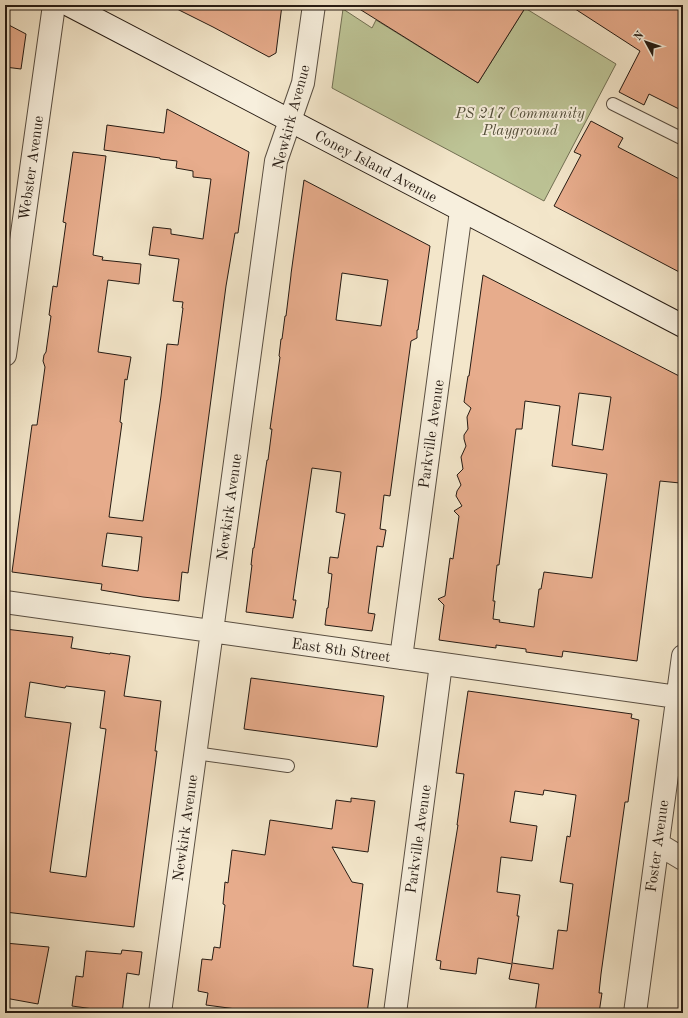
<svg xmlns="http://www.w3.org/2000/svg" width="688" height="1018" font-family="'Old Standard TT',serif">
<style>
.green{fill:#bdc496;stroke:#727054}
.building{fill:#e7ac8c;stroke:#261b13;fill-rule:evenodd}
.lines{fill:none;stroke-linecap:round;stroke-linejoin:round}
.lane-casing{stroke:#594e41;stroke-width:14}
.street-casing{stroke:#594e41;stroke-width:24}
.secondary-casing{stroke:#261b13;stroke-width:24}
.lane{stroke:#f7efdd;stroke-width:12}
.street{stroke:#f7efdd;stroke-width:22}
.secondary{stroke:#f7efdd;stroke-width:22}
.labels{text-anchor:middle;stroke-width:4;stroke-linejoin:round;paint-order:stroke}
.park-label{font-size:15px;font-style:italic;fill:#534e3a;stroke:#f7efdd}
.street-label{font-size:15px;fill:#261b13;stroke:#f7efdd}
</style>
<rect width="100%" height="100%" fill="#f3e6ca"/>
<filter id="stains"><feTurbulence type="fractalNoise" baseFrequency=".005" numOctaves="4"/><feColorMatrix values="0 0 0 0 .2 0 0 0 0 .09 0 0 0 0 .02 0 0 0 .5 -.17"/></filter>
<radialGradient id="worn" r=".72"><stop offset=".6" stop-color="#630" stop-opacity="0"/><stop offset="1" stop-color="#630" stop-opacity=".3"/></radialGradient>
<path class="green" d="M525,8l91,56 -72,137 -212,-113 11,-79 29,19 4,-8 102,63z"/>
<path class="building" d="M169,5h113l-6,48 -7,4 -56,-30z
M353,5h174l-49,78z
M569,5h114v106l-34,-17 -5,11 -25,-13 21,-41z
M5,23l21,11 -5,35 -16,-2z
M167,109l82,43 -11,81h-3l-9,53 -38,287 -6,-1 -3,29 -36,-4 -42,-7 1,-6 -90,-12 20,-147h5l8,-58 -2,-6 1,-6 2,-3 5,-36 -2,-1 4,-29 4,1 9,-64 -3,-1 10,-70 33,4 -13,99 10,2 -1,3 39,4 -2,20 -31,-4 -10,72 33,5 -4,23 -2,-1 -5,43 2,1 -13,94 34,4 18,-125 6,-52 11,1 5,-37h-1l1,-6 -10,-1 6,-42 -30,-4 4,-28 18,2v5l32,5 8,-60 -18,-2v-6l-17,-3 1,-7 -17,-2v-1l-56,-8 3,-25 57,8zM107,533l35,4 -4,34 -36,-5z
M591,121l32,17 -5,9 65,34v93l-129,-68 27,-51 -7,-3z
M304,180l126,66 -12,84h-1v8l-6,3 -21,155 -6,-1 -4,34 6,1 -3,17 -6,-1 -9,67 7,1 -3,17 -47,-6 2,-17h1l4,-34 -4,-1 2,-16 8,1 7,-44 -9,-2 5,-40 -29,-4 -14,97 -5,35h3l-3,18 -47,-6 6,-47h-1l2,-17h1l13,-88h1l4,-31h-2l10,-72 -1,-1 2,-17h1l3,-23h1l5,-41v-1zM342,273l46,7 -7,46 -45,-6z
M483,275l200,103v82l-3,23 -20,-2 -23,180 -74,-10 -1,6 -36,-5v-3l-30,-4v3l-57,-8 5,-35 -6,-6 7,-3 5,-38 3,1 6,-43 -5,-5 8,-5 -6,-10 1,-5 4,-6 -4,-10 6,-6 -2,-12 5,-11 -2,-7v-4l4,-6 -1,-12 4,-9 -7,-6 4,-26h1zM579,393l32,4 -8,53 -31,-5zM525,401l35,5 -8,60 55,8 -15,104 -48,-6 -3,17h-2l-5,38 -35,-5 1,-2 -7,-1 2,-18h-2l4,-36h2l17,-136h6z
M5,629l68,8 -2,11 39,6v-1l20,3 -6,40 37,5 -6,50h2l-23,176 -129,-15zM30,682l35,6 1,-2 39,5 -5,37 6,1 -20,148 -36,-5 21,-149 -46,-6z
M251,678l133,18 -7,51 -133,-18z
M468,691l164,23 -1,4 8,2 -11,82h-3l-24,172 -2,19h3l-3,20h-64l4,-29 -30,-5 3,-15 -34,-6 -2,16 -36,-5 1,-8 -5,-1 22,-135h-1l7,-51 -8,-1zM544,790l32,5 -6,42 -3,-1 -7,46 13,2 -6,47 -9,-1 -5,39 -41,-6 7,-47h-2l3,-21 -23,-3 4,-35 31,4 5,-35 -27,-4 5,-31 28,4z
M351,798l24,3 -7,51 -36,-5 20,35 11,2 -10,82 20,3 -6,44h-101l-60,-8 2,-12 -10,-2 4,-32 10,1 2,-13 6,1 5,-43 -2,-1 2,-22 3,1 4,-33 33,5 5,-35 62,9 4,-29 15,2z
M5,943l44,4 -11,57 -33,-6z
M122,950l20,2 -3,23 -12,-2 -5,40 -50,-7 4,-30 7,1 3,-26 35,3z"/>
<g class="lines">
<defs>
<path id="lane" d="M613,104l70,35
M195,753l93,13"/>
<path id="street" d="M5,355l49,-350
M5,602l672,95
M401,658l60,-447
M658,844l25,15
M160,1013l116,-852 27,-78 11,-78
M395,1013l46,-349
M635,1013l48,-357"/>
<path id="secondary" d="M69,5l614,321"/>
</defs>
<use href="#lane" class="lane-casing"/>
<use href="#street" class="street-casing"/>
<use href="#secondary" class="secondary-casing"/>
<use href="#lane" class="lane"/>
<use href="#street" class="street"/>
<use href="#secondary" class="secondary"/>
</g>
<g class="labels">
<g class="park-label">
<text x="520" y="118">PS 217 Community<tspan x="520" dy="17">Playground</tspan></text>
</g>
<g class="street-label">
<text transform="translate(291 117) rotate(-75)" y="5">Newkirk Avenue</text>
<text transform="translate(376 166) rotate(28)" y="5">Coney Island Avenue</text>
<text transform="translate(31 168) rotate(-82)" y="5">Webster Avenue</text>
<text transform="translate(431 434) rotate(-82)" y="5">Parkville Avenue</text>
<text transform="translate(229 507) rotate(-82)" y="5">Newkirk Avenue</text>
<text transform="translate(341 650) rotate(8)" y="5">East 8th Street</text>
<text transform="translate(185 828) rotate(-82)" y="5">Newkirk Avenue</text>
<text transform="translate(418 839) rotate(-82)" y="5">Parkville Avenue</text>
<text transform="translate(657 846) rotate(-82)" y="5">Foster Avenue</text>
</g>
</g>
<rect width="688" height="1018" fill="none" stroke="#f3e6ca" stroke-width="20"/>
<rect x="6" y="6" width="676" height="1006" fill="none" stroke="#261b13" stroke-width="2"/>
<rect x="10" y="10" width="668" height="998" fill="none" stroke="#261b13"/>
<g transform="translate(646 42) rotate(310)" stroke="#f7efdd" stroke-width="3" paint-order="stroke">
<path d="M0-3L7 15L0 10L-7 15Z" fill="#261b13"/>
<text y="-6" font-size="11" font-weight="bold" text-anchor="middle" fill="#261b13">N</text>
</g>
<rect width="100%" height="100%" filter="url(#stains)"/>
<rect width="100%" height="100%" fill="url(#worn)"/>
</svg>
